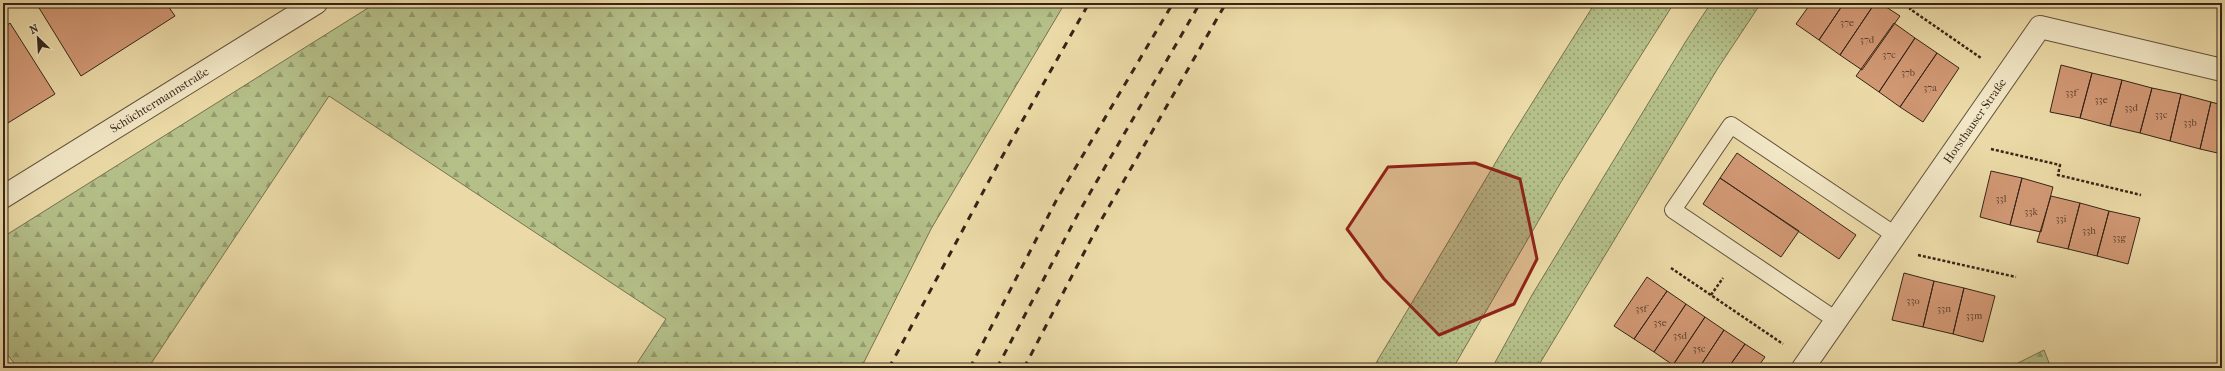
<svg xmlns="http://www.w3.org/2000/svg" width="2225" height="371" font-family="'IM FELL French Canon',serif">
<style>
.grass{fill:url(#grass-dots);stroke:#767250}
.forest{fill:url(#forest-firs);stroke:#767250}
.building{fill:#d19874;stroke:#362418}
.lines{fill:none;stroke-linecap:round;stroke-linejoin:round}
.lane-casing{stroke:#63523c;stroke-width:18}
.street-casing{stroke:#63523c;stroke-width:24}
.path{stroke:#362418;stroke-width:2.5;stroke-dasharray:3 2;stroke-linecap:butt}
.lane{stroke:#f2e7c6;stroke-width:16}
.street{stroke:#f2e7c6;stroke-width:22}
.rail{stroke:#362418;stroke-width:3;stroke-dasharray:7 7;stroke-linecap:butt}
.marked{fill:#8f2418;fill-opacity:0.2;stroke:#8f2418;stroke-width:3;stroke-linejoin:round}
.labels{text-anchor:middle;stroke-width:3;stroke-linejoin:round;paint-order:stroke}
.number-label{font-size:10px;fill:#5d412f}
.street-label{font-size:12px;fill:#362418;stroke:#f2e7c6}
</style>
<defs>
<pattern id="grass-dots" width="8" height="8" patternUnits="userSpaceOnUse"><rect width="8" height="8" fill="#b5c089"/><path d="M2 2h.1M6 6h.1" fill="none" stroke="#949c6f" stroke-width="1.8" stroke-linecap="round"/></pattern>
<pattern id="forest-firs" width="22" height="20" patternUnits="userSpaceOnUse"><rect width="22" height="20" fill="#b5c089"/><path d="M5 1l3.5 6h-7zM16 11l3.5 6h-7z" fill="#949c6f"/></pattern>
</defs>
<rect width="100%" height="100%" fill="#ebdaa7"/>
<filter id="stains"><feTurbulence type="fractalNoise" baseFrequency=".005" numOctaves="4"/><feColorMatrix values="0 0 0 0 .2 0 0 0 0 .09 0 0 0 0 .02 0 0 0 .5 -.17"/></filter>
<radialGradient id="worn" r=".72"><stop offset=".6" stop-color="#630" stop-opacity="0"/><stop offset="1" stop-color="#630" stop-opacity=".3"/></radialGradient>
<path class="grass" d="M1595,3h79l-113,179 -108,186h-80l136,-228z
M1711,3h50l-43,65 -181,300h-45l40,-73 154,-254z"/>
<path class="forest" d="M376,3h689l-134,226 -70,139h-227l32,-49 -337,-223 -181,272h-130l-15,-19v-112z
M2044,350l7,18h-43z"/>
<path class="building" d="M36,3h130l9,13 -94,60z
M1811,3h33l-25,37 -23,-16z
M1844,3h31l-35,52 -21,-15z
M1875,3h5l20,13 -38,54 -22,-15z
M10,23l45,71 -52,32v-98z
M1894,23l21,15 -36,54 -23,-16z
M1915,38l22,15 -37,54 -21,-15z
M1937,53l22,15 -36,54 -23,-15z
M2061,65l31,8 -12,45 -30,-6z
M2092,73l30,7 -12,46 -30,-8z
M2122,80l30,8 -12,45 -30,-7z
M2152,88l29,6 -11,47 -30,-8z
M2181,94l30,8 -11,47 -30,-8z
M2211,102l11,3v49l-22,-5z
M1737,153l119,82 -17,24 -119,-81z
M1991,171l31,7 -12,47 -30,-8z
M1720,178l79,53 -18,26 -78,-53z
M2022,178l31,9 -12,45 -31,-7z
M2051,196l29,7 -12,46 -31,-7z
M2080,203l29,8 -12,45 -29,-7z
M2109,211l31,7 -12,46 -31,-8z
M1904,273l30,8 -11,46 -31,-7z
M1647,277l20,14 -33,48 -20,-13z
M1934,281l30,7 -11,46 -30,-7z
M1964,288l31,8 -12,46 -30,-8z
M1667,291l19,13 -32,48 -20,-13z
M1686,304l19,13 -32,48 -19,-13z
M1705,317l19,13 -25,38h-22l-4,-3z
M1724,330l21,14 -17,24h-29z
M1745,344l20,13 -8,11h-29z"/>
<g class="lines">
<defs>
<path id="lane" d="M1836,320l-163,-110 58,-85 164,110"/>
<g id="street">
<path id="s1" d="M3,197l313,-194"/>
<path id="s2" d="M1803,368l237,-341 182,43"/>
</g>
</defs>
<use href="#lane" class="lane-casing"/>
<use href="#street" class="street-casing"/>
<path class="path" d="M1914,3l-4,6 71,49
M1991,149l69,16 -2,10 83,20
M1918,255l98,22
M1671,268l112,76
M1711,295l12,-17"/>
<use href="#lane" class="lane"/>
<use href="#street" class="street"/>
<path class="rail" d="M889,368l109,-204 91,-161
M970,368l87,-169 116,-196
M997,368l82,-156 121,-209
M1024,368l75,-144 127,-221"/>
</g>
<path class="marked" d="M1475,163l45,16 17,80 -23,45 -75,31 -55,-56 -37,-50 41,-62z"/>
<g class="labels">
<g class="number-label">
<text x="1847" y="26">37e</text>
<text x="1867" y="43">37d</text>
<text x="1889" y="58">37c</text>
<text x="1908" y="76">37b</text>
<text x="1930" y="91">37a</text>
<text x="2071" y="96">33f</text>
<text x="2101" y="103">33e</text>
<text x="2131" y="111">33d</text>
<text x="2161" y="118">33c</text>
<text x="2190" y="126">33b</text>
<text x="2001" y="202">33l</text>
<text x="2031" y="215">33k</text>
<text x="2061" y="222">33i</text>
<text x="2089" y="234">33h</text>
<text x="2119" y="241">33g</text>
<text x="1913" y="304">33o</text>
<text x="1641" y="312">35f</text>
<text x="1944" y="312">33n</text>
<text x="1974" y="319">33m</text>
<text x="1660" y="326">35e</text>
<text x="1680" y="339">35d</text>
<text x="1699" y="352">35c</text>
</g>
<g class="street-label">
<text dy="4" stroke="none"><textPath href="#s1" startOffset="184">Schüchtermannstraße</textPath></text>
<text dy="4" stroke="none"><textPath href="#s2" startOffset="301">Horsthauser Straße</textPath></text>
</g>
</g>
<rect width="2225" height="371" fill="none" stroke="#ebdaa7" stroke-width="16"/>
<rect x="4" y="4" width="2217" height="363" fill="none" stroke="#362418" stroke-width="2"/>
<rect x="8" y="8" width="2209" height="355" fill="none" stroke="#362418"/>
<g transform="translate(38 38) rotate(335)" stroke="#f2e7c6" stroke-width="3" paint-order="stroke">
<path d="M0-3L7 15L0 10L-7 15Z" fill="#362418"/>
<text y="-6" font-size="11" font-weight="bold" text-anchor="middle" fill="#362418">N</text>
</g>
<rect width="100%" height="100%" filter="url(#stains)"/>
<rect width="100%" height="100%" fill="url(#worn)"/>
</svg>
